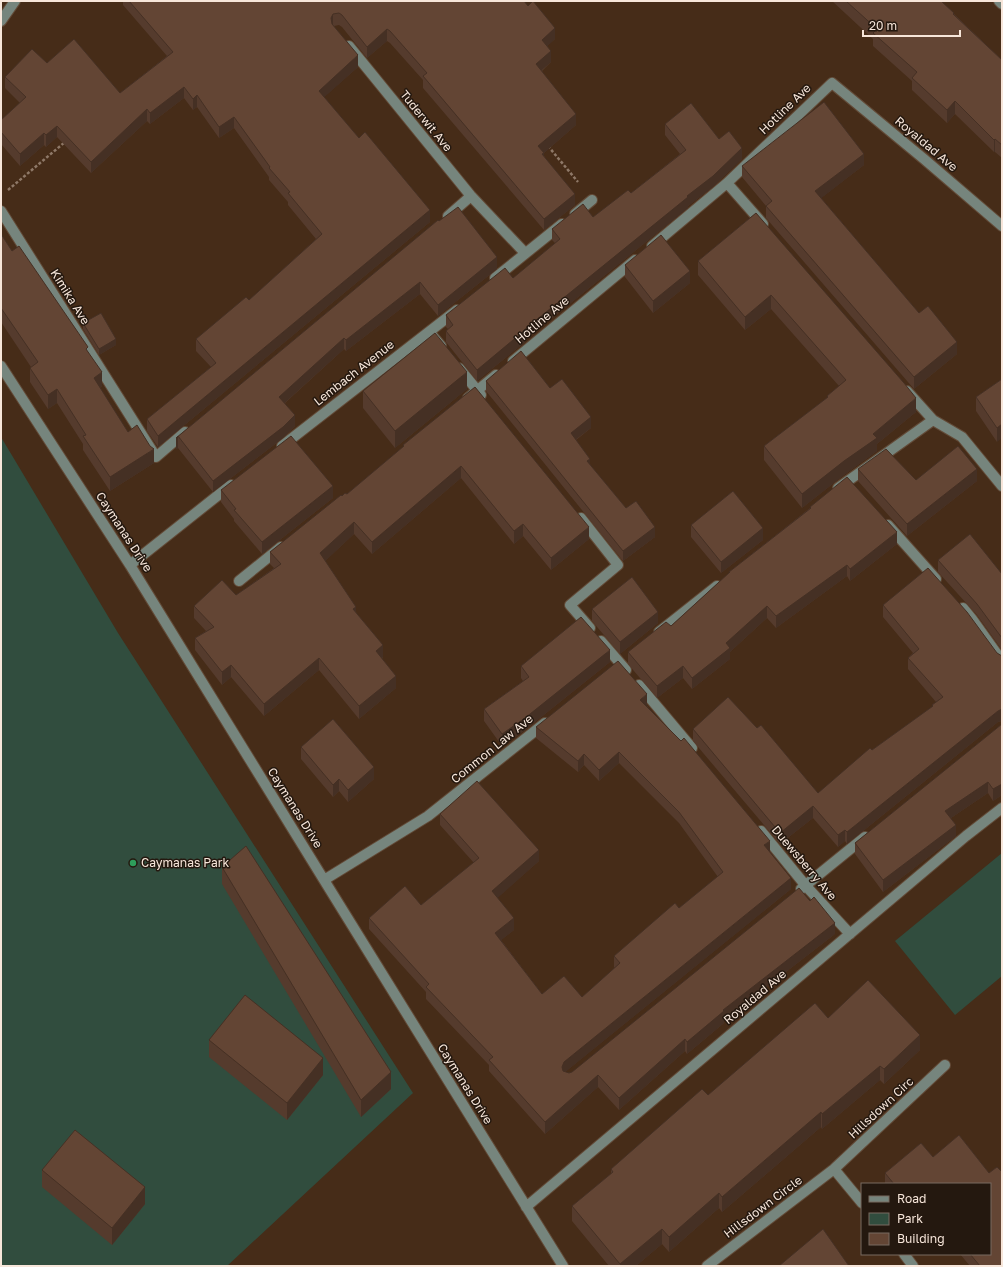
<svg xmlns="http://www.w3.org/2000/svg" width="1003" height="1267" font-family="'Golos Text',sans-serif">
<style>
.green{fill:#314d3e}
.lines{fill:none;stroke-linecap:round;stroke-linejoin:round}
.minor-casing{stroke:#624a37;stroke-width:12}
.path{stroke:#8e7867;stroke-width:2.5;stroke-dasharray:3 2;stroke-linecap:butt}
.minor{stroke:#76857d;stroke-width:10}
.wall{fill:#553b2d}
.shaded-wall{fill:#453024}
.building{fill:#634534;stroke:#453024}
.leisure-dot{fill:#2e9e5b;stroke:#24180f;stroke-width:1.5}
.labels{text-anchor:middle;stroke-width:3;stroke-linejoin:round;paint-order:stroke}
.street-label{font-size:12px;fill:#f7e6da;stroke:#24180f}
.poi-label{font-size:12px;fill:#f7e6da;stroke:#24180f;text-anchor:start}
</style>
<rect width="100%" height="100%" fill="#462c18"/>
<path class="green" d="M1,437l117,196 295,460 -186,173h-226z
M1002,853v123l-47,39 -60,-74z"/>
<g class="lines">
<defs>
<path id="minor" d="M999,1l3,3
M1,21l14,-20
M349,46l122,150 54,57
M727,183l36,41
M1,211l155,246 29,-25
M575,214l17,-14
M448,216l23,-20
M652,246l75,-63 105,-100 92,76 78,67
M495,278l67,-54
M429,332l12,14
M513,361l122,-101
M1,366l129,199 194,315 239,386
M459,368l22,27
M907,391l26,29 29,17 40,49
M468,398l28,-23
M282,446l175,-136
M838,488l95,-68
M581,518l37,47 -48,40 20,23
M888,525l48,54
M130,565l101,-80
M239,581l42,-34
M963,608l9,11 30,42
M659,632l58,-46
M601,641l25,29
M639,685l53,63
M761,831l45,55 44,48
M324,880l104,-64 117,-93
M801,889l64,-52
M834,1169l28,34
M526,1207l440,-371 36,-28
M904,1254l9,12
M707,1266l127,-97 111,-104"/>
</defs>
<use href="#minor" class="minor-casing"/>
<path class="path" d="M548,146l30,36
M8,190l57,-48"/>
<use href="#minor" class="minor"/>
</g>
<path class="wall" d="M123,1h401l31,38 -8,7 4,16 -9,9 34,54 -32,28v3l31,49 -31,25 -121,-142v-8l-33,-37 -3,-2 -20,17 -25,-31 -3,-2 -5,1 24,41 -34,30 106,125 -272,225 -11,-16v-12l64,-52 -15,-16v-12l53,-39 67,-61 -28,-34v-3l-19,-22v-3l-35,-49 -15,10 -22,-31 -4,3 -9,-12 -34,26 -3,-3 -56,52 -34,-36 -11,10 -2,-2 -24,21 -19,-22v-24l19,-17 -15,-15v-11l42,-14 73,30 47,-37 -44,-51z
M832,1h109l13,13 48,46v98l-7,-6h-1l-39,-38 -8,9 -35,-33v-9l-39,-35v-7z
M665,124l54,15 23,20 -29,28 -25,19v2l-163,132v2l-48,39 -31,-39v-11l2,-2 -2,-2v-12l67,-37 42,-35 -3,-3v-11l41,-12 38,-24 49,-39 -15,-19z
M864,165l-43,33 98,115 38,41 -43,35 -148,-171v-12l-24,-29v-11z
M756,213l160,199 -39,32v7l-33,24 -42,33 -38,-48v-14l63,-48v-2l12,-10 -68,-77 -26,21 -47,-55v-14z
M438,220l59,49 -59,47 -18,-22 -74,57 -2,-2 -59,54 10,23 -12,12 -70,54 -35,-44 -2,1v-11z
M1,234l11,17 76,101 14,34 -2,2 28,44 26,31 -44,28 -27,-41v-6l-26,-41 -9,6 -18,-27v-14l1,-1 -30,-45z
M625,265l65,18 -37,30 -28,-36z
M83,323l33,22 -17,10 -16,-26z
M1002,379l-5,63 -21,-31v-14z
M486,381l64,7 41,40 -15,12 14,25 36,43 29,29 -32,24 -137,-170z
M475,387l114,152 -38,31 -28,-34 -9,8 -53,-66 -89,76 -18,-20 -29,27 58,96 -1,2 14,29 -37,31 -40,-49 -55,46 -33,-39 -9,8 -27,-35v-12l11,-7 -12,-13v-12l42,-11 38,-27 -4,-4v-12l72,-56 5,-2 56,-47v-2z
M467,389l-72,59 -32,-40v-17z
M858,469l58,11 61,1 -70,55 -49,-55z
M221,490l112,8 -71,56 -28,-33v-2l-13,-17z
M810,507l87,37 -47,37 -3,-5 -71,52 -9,-10 -37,34v7l-38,30 -9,-11 -26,20 -29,-34v-12l43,-26 58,-53v-1l81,-64z
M691,525l72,15 -42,33 -30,-36z
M938,560l64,14v76l-25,-35 -39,-43z
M883,605l119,51v65l-4,1 -151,122 -2,-3 -7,6 -25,-29 -33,26 -87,-103v-12l64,-1 61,65 54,-43 60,-43v-2l4,-3 -28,-33v-11l5,-5 -30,-36z
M592,609l66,14 -38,31 -28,-33z
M610,662l-85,68 -23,16 -18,-25v-12l39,-28 -2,-3v-12z
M647,706l123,145 21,38 -226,183 4,1 3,-1 263,-138 -111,86v3l-37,31 -2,-3 -66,59 -21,-23 -53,47 -56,-63v-6l-63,-66v-7l-57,-63v-11l52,-13 53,-42 -34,-38v-11l99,47 -42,37 17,32 -13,10 41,54 40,3 33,-29 -1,-1v-11l65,-48 39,-31 -39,-54 -60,-60 -20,18 -15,-16 -6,7 -42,-34v-11z
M1002,724v71l-9,6 -5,-8 -37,25 5,18 -73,56 -28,-38v-11z
M301,747l73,32 -26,23 -9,-11 -6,6 -32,-38z
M222,867l169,222 -30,28 -139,-233z
M828,1018l92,32 -36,34 -4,-4 -58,49 -1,-2 -99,85 -3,-4 -50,44 -7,-8 -26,22h-27l-37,-45v-15l39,-32v-5l97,-74z
M209,1040l114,35 -36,45 -78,-63z
M959,1135l30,38 8,-6 5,5v94h-32l-10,-12h30v-70h-105v-11l36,-30 12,14z
M42,1170l103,34 -33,41 -70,-58z"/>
<path class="shaded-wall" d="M333,14v12l-2,3v-11z
M555,28v11l-13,12v-11z
M387,29v12l-20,17v-11z
M551,51v11l-15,13v-11z
M358,55v12l-39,35v-11z
M184,87v11l-34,26v-11z
M197,95v12l-4,3v-11z
M955,101v13l-8,9v-13z
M147,109v12l-56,52v-11z
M576,114v11l-32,28v11l-6,-18z
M234,117v11l-15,10v-11z
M57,126v11l-11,10v-12z
M44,133v12l-24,21v-12z
M995,139v13h-1v-12z
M742,148v11l-29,28 -25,19v2l-163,132v2l-48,39v-11l47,-40 163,-134z
M864,154v11l-49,38v-12z
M575,194v11l-31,25v-11z
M430,210v12l-272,225v-11z
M497,257v12l-59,47v-11z
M690,271v12l-37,30v-12z
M420,282v12l-74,57v-11z
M771,295v14l-26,21v-13z
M344,338v11l-65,59v-11z
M116,339v6l-17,10v-6z
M957,342v12l-43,35v-12z
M102,372v14l-8,6v-14z
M467,372v17l-72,59v-17z
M57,389v14l-9,6v-14z
M916,398v14l-39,32v7l-33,24 -42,33v-14z
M295,415v11l-12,12 -70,54v-11z
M591,417v11l-20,15v-10z
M1002,424v14l-5,4v-14z
M178,436v12l-2,1v-11z
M154,449v14l-44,28v-14z
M590,459v10l-3,-8z
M461,466v12l-89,76v-12z
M977,469v12l-70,55v-12z
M333,486v12l-71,56v-12z
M354,522v12l-34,32v-13z
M523,524v12l-9,8v-13z
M589,527v12l-38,31v-12z
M655,527v10l-32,24v-10z
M763,528v12l-42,33v-11z
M897,532v12l-47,37v-12z
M847,565v11l-71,52v-12z
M767,606v12l-37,34v7l-38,30v-11l34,-35z
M356,607v13l-3,-11z
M658,612v11l-38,31v-12z
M383,645v12l-7,7v-13z
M610,650v12l-85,68 -23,16v-12z
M319,658v12l-55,46v-12z
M231,665v12l-9,8v-13z
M683,666v12l-26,20v-12z
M396,676v12l-37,31v-13z
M647,694v12l-7,-6z
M1001,709v12l-3,1 -151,122v-12l151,-121z
M619,752v11l-20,18v-11z
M584,754v11l-6,7v-11z
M374,767v12l-26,23v-12z
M339,779v12l-6,6v-12z
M988,782v11l-43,29v-11z
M1002,784v11l-9,6v-12z
M813,806v12l-33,26v-11z
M956,825v11l-73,56v-12z
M845,830v11l-7,6v-12z
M770,841v11l-6,-7z
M539,850v11l-47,42v-12z
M791,878v11l-227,184 -2,-6 2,-5z
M514,918v12l-19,15v-12z
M835,923v11l-111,86v3l-37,31v-12l36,-32z
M920,1035v15l-36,34v-15z
M685,1039v12l-66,59v-12z
M323,1058v17l-36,45v-17z
M880,1066v14l-58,49v-15z
M391,1072v17l-30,28v-17z
M598,1075v12l-53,47v-12z
M821,1112v15l-99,85v-15z
M145,1187v17l-33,41v-17z
M719,1193v15l-50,44v-15z
M662,1229v15l-26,22h-16v-2z"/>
<path class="building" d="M129,1h395l4,5 5,-5 22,27 -13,12 9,11 -15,13 40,50 -38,32 6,7 -2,1 33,40 -31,25 -121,-143 4,-3 -37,-42 -3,-2 -20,18 -25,-32 -3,-2 -6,1 -2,4 1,6 26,31 -39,36 40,47 6,-6 65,78 -272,226 -11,-17 69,-56 -20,-24 50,-42 3,3 73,-66 -34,-41 2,-1 -21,-24 1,-1 -36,-50 -15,10 -22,-32 -4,4 -9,-12 -34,26 -3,-4 -56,53 -34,-36 -11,9 -2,-2 -24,21 -19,-22v-12l25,-23 -21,-20 27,-28 15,14 27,-24 46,54 53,-41z
M846,1h95l13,12 -1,1 49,46v85l-7,-6 -1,1 -39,-39 -8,9 -35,-32 5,-6 -44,-39 4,-4z
M824,102l40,52 -49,37 104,122 9,-7 29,36 -43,35 -148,-171 6,-5 -30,-35z
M691,103l28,36 10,-8 13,17 -29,28 -26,20 1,1 -164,133h1l-48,40 -31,-39 7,-6 -7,-10 59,-47 8,10 47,-39 -8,-10 31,-25 10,13 35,-27 3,3 55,-43 -21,-26z
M458,207l39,50 -59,48 -18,-23 -74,58 -2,-2 -65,59 16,18 -12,12 -70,54 -35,-45 -2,2 262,-218 1,1z
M756,213l148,170 12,15 -43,36 4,4 -33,23 -42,33 -38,-48 64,-49 -1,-1 19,-16 -75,-85 -26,22 -47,-56z
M1,234l11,17 7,-5 69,101 -2,2 16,23 -8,6 34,54 9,-7 13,21 4,3 -44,28 -27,-41 3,-1 -29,-46 -9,6 -18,-27 8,-6 -37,-54z
M661,235l29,36 -37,30 -28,-36z
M101,313l15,26 -17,10 -16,-26z
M435,333l32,39 -72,59 -32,-40z
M521,351l29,37 12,-9 29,38 -20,16 19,26 -3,2 39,47 10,-7 19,26 -32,24 -137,-170z
M1002,379v45l-5,4 -21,-31z
M475,387l114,140 -38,31 -28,-34 -9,7 -53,-65 -89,76 -18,-20 -34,31 36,54 -3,2 30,36 -7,6 20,25 -37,30 -40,-48 -55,46 -33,-39 -9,7 -27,-34 19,-11 -20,-21 28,-26 14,15 45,-31 -11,-12 71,-57 1,1 3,-3 2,1 57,-48 -1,-1z
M291,436l42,50 -71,56 -28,-32 2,-1 -15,-19z
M958,446l19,23 -70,55 -49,-55 28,-20 30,31z
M847,477l50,55 -47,37 -3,-4 -71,51 -9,-10 -41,37 4,5 -38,30 -9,-12 -26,20 -29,-34 38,-30 5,4 59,-54h-1l82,-64 -1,-1z
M733,491l30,37 -42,34 -30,-37z
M970,534l32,40v64l-25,-34 -39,-44z
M928,568l39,44 30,41 5,3v53l-4,2 -151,121 -2,-2 -7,5 -25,-29 -33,27 -87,-104 35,-32 29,31 4,-3 57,68 52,-45 2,2 61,-44 -1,-1 11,-8 -35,-39 11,-9 -36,-44z
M632,577l26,35 -38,30 -28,-33z
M581,617l29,33 -85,68 -23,16 -18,-25 45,-32 -8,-11z
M618,661l29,33 -7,6 41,41 3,-3 30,36 56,67 -6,4 27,33 -227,184 -2,5 1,4 6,2 3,-1 227,-184 11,13 4,-4 21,26 -112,87 1,1 -37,31 -2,-3 -66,59 -21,-23 -53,47 -56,-62 4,-3 -67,-70 3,-3 -60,-66 36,-32 16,19 58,-47 -39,-44 37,-33 62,69 -47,41 22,27 -19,15 47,61 22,-18 18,21 38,-34 -6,-7 61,-53 4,5 44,-36 -44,-60 -60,-60 -20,18 -15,-16 -6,7 -42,-34z
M333,719l41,48 -26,23 -9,-11 -6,6 -32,-38z
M1002,724v60l-9,5 -5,-7 -43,29 11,14 -73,55 -28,-37z
M246,846l145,226 -30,28 -139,-233z
M868,980l52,55 -36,34 -4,-3 -58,48 -1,-2 -99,85 -3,-4 -50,44 -7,-8 -42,35 -48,-58 41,-34 -2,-3 91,-80 6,6 107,-92 13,15z
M245,995l78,63 -36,45 -78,-63z
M75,1130l70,57 -33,41 -70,-58z
M959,1135l30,38 8,-6 5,5v94h-22l-10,-12h20v-70h-96l-9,-11 36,-30 12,14z
M823,1229l26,37h-70z"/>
<circle class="leisure-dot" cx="133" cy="863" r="4"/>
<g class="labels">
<g class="street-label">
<text transform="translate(785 109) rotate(-44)" y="4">Hotline Ave</text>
<text transform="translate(426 121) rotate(51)" y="4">Tuderwit Ave</text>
<text transform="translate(926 144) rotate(40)" y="4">Royaldad Ave</text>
<text transform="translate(70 297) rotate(58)" y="4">Kimika Ave</text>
<text transform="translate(542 320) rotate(-40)" y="4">Hotline Ave</text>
<text transform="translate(354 373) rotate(-38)" y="4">Lembach Avenue</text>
<text transform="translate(124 532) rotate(57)" y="4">Caymanas Drive</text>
<text transform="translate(492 749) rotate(-39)" y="4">Common Law Ave</text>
<text transform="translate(295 808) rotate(58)" y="4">Caymanas Drive</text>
<text transform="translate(804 863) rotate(50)" y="4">Duewsberry Ave</text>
<text transform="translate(755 997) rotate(-40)" y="4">Royaldad Ave</text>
<text transform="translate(465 1084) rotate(58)" y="4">Caymanas Drive</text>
<text transform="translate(881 1108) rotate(-43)" y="4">Hillsdown Circ</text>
<text transform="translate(763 1207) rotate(-37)" y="4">Hillsdown Circle</text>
</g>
<g class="poi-label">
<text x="141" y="867">Caymanas Park</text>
</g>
</g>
<rect width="1003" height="1267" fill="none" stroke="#f7e6da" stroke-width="4"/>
<rect x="861" y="1183" width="130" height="72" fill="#24180f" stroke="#786a60"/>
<rect x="869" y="1196" width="20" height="6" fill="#76857d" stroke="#786a60"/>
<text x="897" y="1203" font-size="12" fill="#f7e6da">Road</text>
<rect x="869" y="1213" width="20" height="12" fill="#314d3e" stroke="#786a60"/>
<text x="897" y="1223" font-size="12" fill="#f7e6da">Park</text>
<rect x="869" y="1233" width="20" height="12" fill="#634534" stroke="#786a60"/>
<text x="897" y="1243" font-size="12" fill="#f7e6da">Building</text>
<path d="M863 30v6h97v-6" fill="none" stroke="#f7e6da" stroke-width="2"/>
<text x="869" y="30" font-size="12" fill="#f7e6da" stroke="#24180f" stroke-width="3" paint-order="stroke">20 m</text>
</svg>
